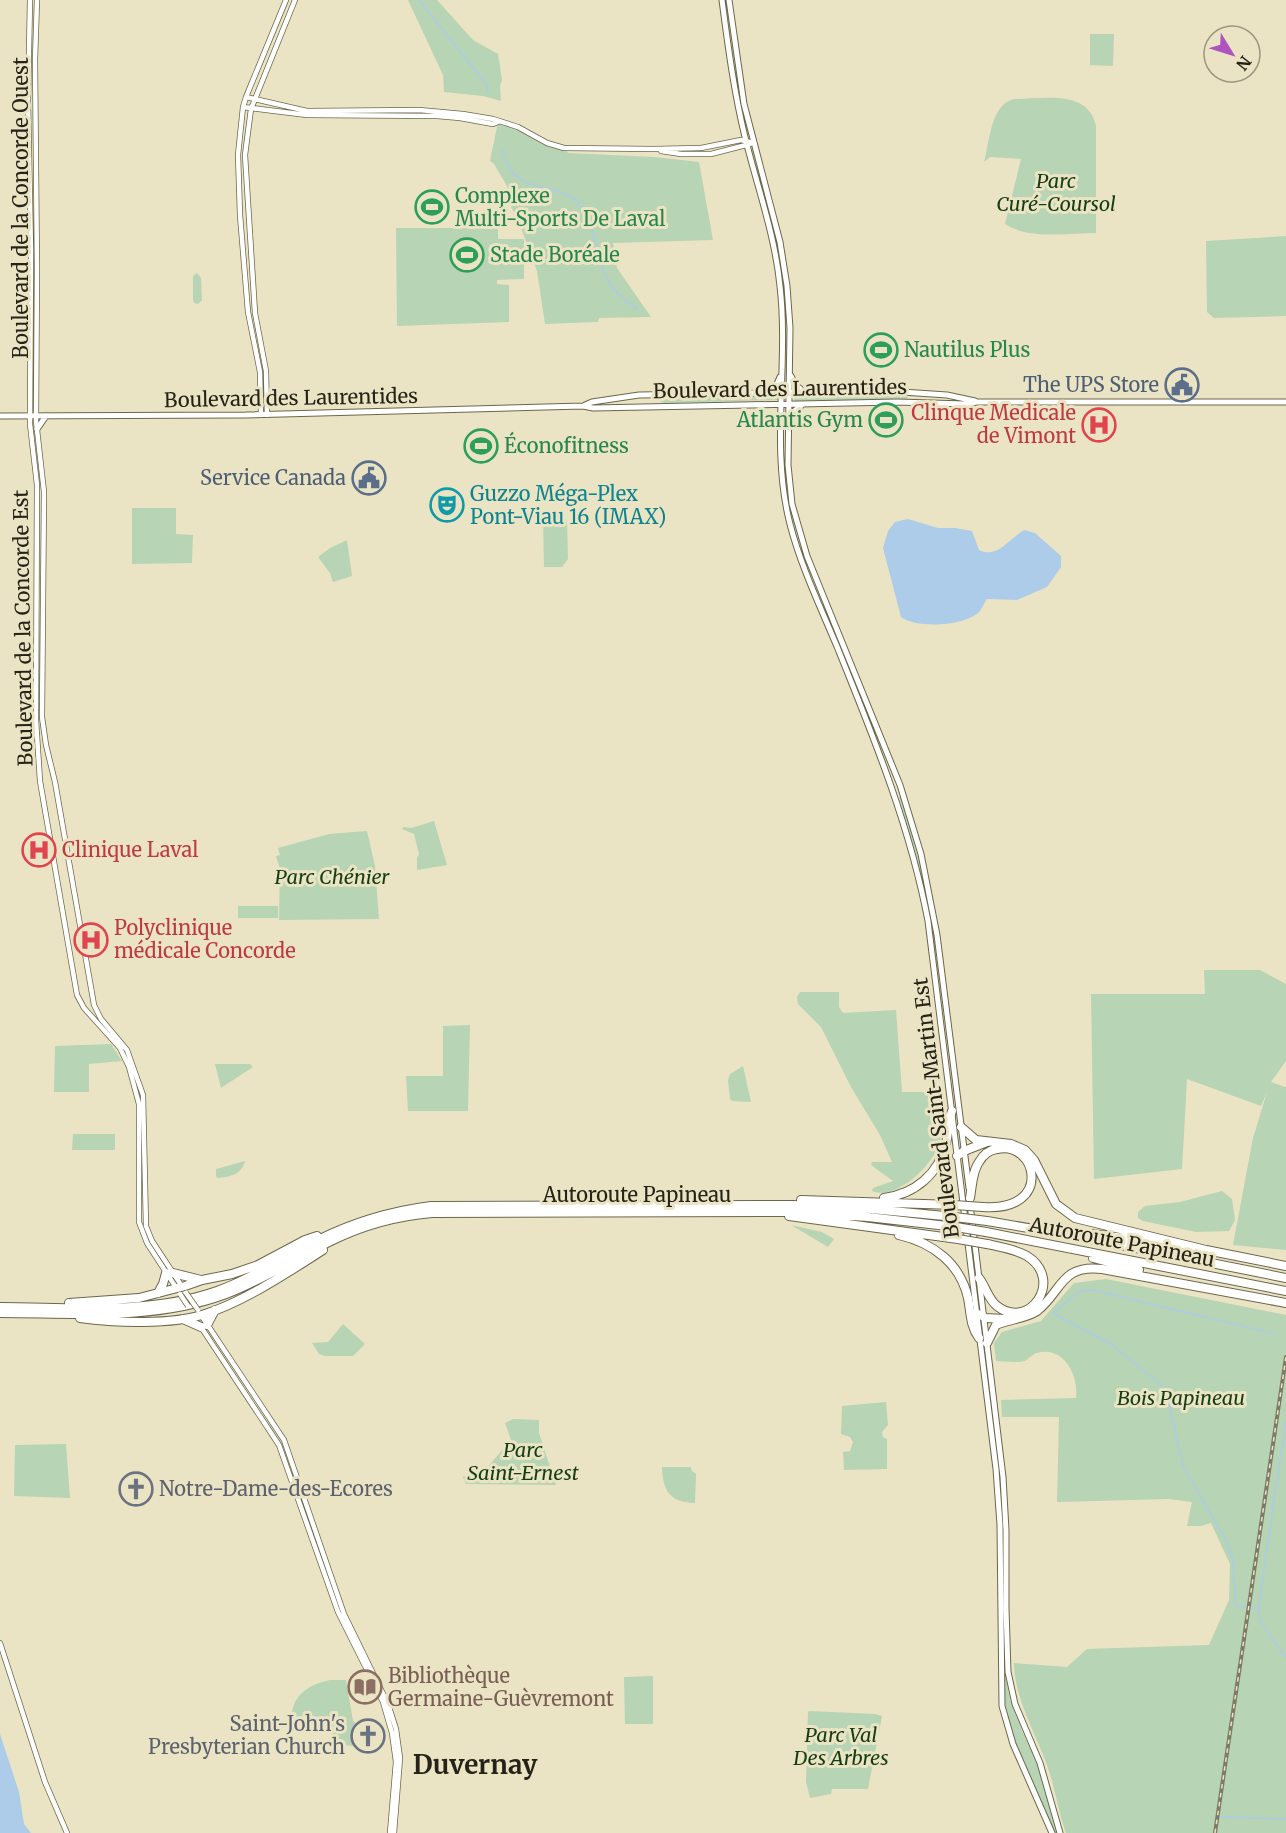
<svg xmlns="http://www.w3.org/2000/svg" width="1286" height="1833" font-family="Merriweather,serif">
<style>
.green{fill:#b7d4b4}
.water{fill:#accce9}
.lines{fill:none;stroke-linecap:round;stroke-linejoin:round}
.stream{stroke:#accce9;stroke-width:1.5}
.tertiary-casing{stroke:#6c674b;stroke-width:6}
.secondary-casing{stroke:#6c674b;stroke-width:7}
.motorway-casing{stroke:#6c674b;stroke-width:10}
.tertiary{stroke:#fff;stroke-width:4.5}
.secondary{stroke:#fff;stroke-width:5}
.motorway{stroke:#fff;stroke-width:8}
.rail-casing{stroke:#7e7a65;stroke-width:4}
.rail{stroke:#eae4c4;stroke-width:1.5;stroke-dasharray:4.5;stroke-linecap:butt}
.tertiary-bridge-casing{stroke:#6c674b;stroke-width:6;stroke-linecap:butt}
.motorway-bridge-casing{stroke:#6c674b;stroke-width:10;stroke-linecap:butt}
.tertiary-bridge{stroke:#fff;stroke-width:4.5}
.motorway-bridge{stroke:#fff;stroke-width:8}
.labels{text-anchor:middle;stroke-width:6;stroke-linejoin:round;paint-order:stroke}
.park-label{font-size:20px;font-style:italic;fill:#153d13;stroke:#eae4c4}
.leisure-label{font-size:20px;fill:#27864d;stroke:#eae4c4;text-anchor:start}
.street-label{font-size:20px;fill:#252217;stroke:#eae4c4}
.service-label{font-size:20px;fill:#4e5e75;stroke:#eae4c4;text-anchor:end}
.health-label{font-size:20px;fill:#be3a42;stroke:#eae4c4;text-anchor:start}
.culture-label{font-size:20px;fill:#0d838f;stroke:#eae4c4;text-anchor:start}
.worship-label{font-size:20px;fill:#5b616d;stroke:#eae4c4;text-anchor:start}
.education-label{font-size:20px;fill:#785e54;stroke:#eae4c4;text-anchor:start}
.district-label{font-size:26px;font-weight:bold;fill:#252217;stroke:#eae4c4}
</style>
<rect width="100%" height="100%" fill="#eae4c4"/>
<path class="green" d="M408,0h29l36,40 25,14 4,26 -2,6 1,15 -18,-5 -39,-4 -1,-17z
M1090,34h24l-1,32 -23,-1z
M1014,99c30,0 74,-10 82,27v107c-28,0 -66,7 -91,-9l16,-65 -31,-2 -6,5c6,-20 6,-57 30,-63z
M498,122l20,5 46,21 4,5 86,4 45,5 14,78 -100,3 4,25 34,49 -52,1 -1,4 -53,2 -8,-53 -18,-49 -15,-29 4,-3 -1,-4 -13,-22 -4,-3z
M396,228h102v11h26v40l-27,1v4l12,1v37l-112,4z
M1286,236v80l-72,2 -7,-6 -1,-71z
M197,273l4,5 1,22 -4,4 -4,-1 -1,-3v-24z
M853,394h41l14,3 -1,2 -113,2v-5z
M778,396v4l-113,3 -11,-3 21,-3z
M132,508h44v26l17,1 -1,28 -60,1z
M562,516l5,5 1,38 -6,8h-18l-1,-50z
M347,540l5,36 -19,6 -3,-9 -12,-16 12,-9z
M899,797h2c17,54 30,108 37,164l-19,-96z
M434,821l13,44 -30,5v-12l2,-4 -5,-20 -12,-5 2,-2 7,1z
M367,831l8,35 4,53 -100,1 1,-51 -4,-13 4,-1 -2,-7 51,-14z
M238,906h40v12h-40z
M1204,970h56l26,14v77l-15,21 14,5 1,-1v164l-53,-5 20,-107 14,-46 -6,14 -74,-27 -5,90 -88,10 -3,-185h114z
M800,992h39v15l4,6 53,-3 6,82h37c1,17 5,35 0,52 -7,22 -43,57 -67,47l1,-3 20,-7 -22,-16 1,-3h20l-12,-27 -29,-48 -30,-60 -23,-23 -1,-7z
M470,1025l-2,86h-60l-2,-35h37v-50z
M111,1044l11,17 -33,3v28h-35l1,-46z
M215,1064h35l3,3 -32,21z
M743,1066l8,36 -19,-1 -2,-2 -2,-19 2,-6z
M73,1134h42v16h-43z
M245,1161c-3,13 -14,16 -28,17l-1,-2v-7z
M1222,1191l10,8 3,21 -6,11 -33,1 -53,-11 -5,-3v-6l7,-6 35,-4z
M791,1225l31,7 12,7 -6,8z
M1106,1279l180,36v518h-220c-8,-22 -11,-46 -19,-68 -12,-33 -32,-65 -33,-102l53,4 20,-18 122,-4 20,-45 1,-36 -19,-41 -10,3h-14l5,-24 -23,-3 -112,3 2,-85h-57l-1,-17 75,-2c3,-22 -12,-53 -39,-45 -5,1 -8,6 -12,8 -9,2 -21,0 -29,0l-2,-18 8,-11 39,-11 33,-38z
M343,1324l22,20 -12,12h-28l-6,-2 -7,-11 16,-1z
M886,1402l2,23 -6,7 1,5 4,2v30l-43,1 -1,-18 7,-1 3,-9 -3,-5 -9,-3 1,-28z
M513,1419l26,1v13l17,52 -90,-1 -3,-7c8,-3 12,-13 22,-7l26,-30 -6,-17z
M66,1444l4,54 -56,-2 1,-51z
M662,1467h29l1,4 4,3 -1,29c-25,-1 -32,-11 -33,-36z
M1004,1667l6,33 12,31 14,30 21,72h-2l-4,-7 -39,-91 -8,-37z
M653,1676v48h-28l-1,-47z
M330,1680h16l7,41 2,1 1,24 -15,-1 -15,-18 -33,-1c-6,-26 12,-41 37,-46z
M809,1711l66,3 7,2 -14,73h-36l-1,5 -21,4 -4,-16 2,-70z"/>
<path class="water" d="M908,519l30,9h17l17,3 7,19c18,9 30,-11 45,-20l11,3 26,23v11l-14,20 -30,13 -30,-1c-3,4 -5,10 -8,13 -14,14 -62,17 -78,5l-18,-69 5,-17 7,-9z
M0,1734l19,58 5,32 7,9h-31z"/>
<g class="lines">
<path class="stream" d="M419,0l68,85v9
M502,148c8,51 60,32 77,56 27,37 9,75 58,105
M1286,1420l-28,190 3,12 25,36
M1259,1609l-23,-3 -3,-45 -5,-17 -45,-78 -14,-62 -8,-19 -47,-39 -61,-33 27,-22 13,-1 182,44
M1219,1817l67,2"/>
<defs>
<path id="tertiary" d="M30,0l-2,102 3,149 -1,173 7,61 -1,235 4,61 37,214 7,13 36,40 9,19 10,37v118l8,21 30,46
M37,0l-2,60 2,208 -1,153 8,71 -2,225 4,28 9,37 39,223 7,14 26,31 16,45 3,131 6,15 31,47
M246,97l61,14 112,-1 44,4 30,5 25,8 29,16 17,5 89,1 48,-1 40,-8 13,3
M243,107l64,8 130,1 23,2 33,6 5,-2
M661,151l20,3h30l39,-10
M261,415l-1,-43 -12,-60 -8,-97 -2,-60 5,-48 3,-10 40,-97
M267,415l-1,-44 -11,-58 -10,-158 6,-46 44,-109
M201,1315l83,125 60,174 44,90 8,25 4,29 -6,75
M201,1327l78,118 59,167 45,90 9,31 4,29 -6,71
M0,1643l45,139 22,51"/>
<path id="secondary" d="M722,0c6,46 12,92 23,137 12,49 30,98 35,149 9,79 -10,161 10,238 11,43 31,84 48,125 36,89 72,177 90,272l68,548 4,56 2,181 11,38 39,89
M729,0l15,104 36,138 7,44 3,42 -2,137 4,39 15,52 93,229 21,69 16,81 32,253
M791,376l4,8 9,8
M767,392l9,-6 4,-9
M585,405l7,-3 47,-7 248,-4 60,4 28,6
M0,416l245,-1 338,-9 10,2 304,-6 69,2 11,-2h309
M789,420l4,-8 9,-7
M37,429l9,-13
M970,1204l33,273 3,53v78l2,64 7,32 25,59 20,70"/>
<path id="motorway" d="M961,1127l15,13 35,4 14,6 9,10 22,44 19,14 131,32 80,16
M957,1156l7,-5 23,-9
M884,1198c31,-4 55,-24 62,-55 3,-11 2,-21 6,-32
M970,1198c2,-11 2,-26 9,-36 4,-7 10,-12 18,-13 40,-9 57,63 -14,58
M801,1200l153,5
M789,1216l169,23
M987,1221l94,16 205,41
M986,1232l300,59
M1093,1234l68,9
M899,1235c34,8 61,28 69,63 3,15 2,28 11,40
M1093,1258l46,12
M173,1273l28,7
M979,1278c7,9 9,21 18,28 32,25 68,-26 30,-50 -12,-7 -26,-9 -40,-12
M158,1293l5,-9 3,-11
M69,1303l70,-5 46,-12 17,-6 30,-6 26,-9 47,-25 12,-4
M0,1307c72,0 148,8 217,-16 36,-13 68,-34 101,-51 36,-18 74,-29 113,-34l362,-1 78,4 84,8
M0,1313c75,0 154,8 226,-19 37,-14 70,-36 105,-53 32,-16 66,-25 101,-28l358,-1 78,5 88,10
M976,1313l10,5 19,1
M80,1318c35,5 92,7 125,-4 40,-13 82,-41 118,-64
M183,1319l18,8
M207,1325l8,-15
M987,1343l9,-18c13,-6 29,-6 41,-14 25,-19 23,-47 65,-42l184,34"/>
</defs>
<use href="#tertiary" class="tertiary-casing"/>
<use href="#secondary" class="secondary-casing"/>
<use href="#motorway" class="motorway-casing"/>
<use href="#tertiary" class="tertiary"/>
<use href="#secondary" class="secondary"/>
<use href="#motorway" class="motorway"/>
<defs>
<path id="rail" d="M1215,1833l71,-476"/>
</defs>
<use href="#rail" class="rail-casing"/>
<use href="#rail" class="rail"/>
<defs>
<path id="tertiary-bridge" d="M186,1293l12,17
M180,1294l8,12"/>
<path id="motorway-bridge" d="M954,1205l29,2
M955,1217l32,4
M956,1227l30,5
M958,1239l29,5"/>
</defs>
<use href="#tertiary-bridge" class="tertiary-bridge-casing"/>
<use href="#motorway-bridge" class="motorway-bridge-casing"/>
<use href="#tertiary-bridge" class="tertiary-bridge"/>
<use href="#motorway-bridge" class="motorway-bridge"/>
</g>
<defs>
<symbol id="stadium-ring" viewBox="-11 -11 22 22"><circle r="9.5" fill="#eae4c4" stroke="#2e9e5b" stroke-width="1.5"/><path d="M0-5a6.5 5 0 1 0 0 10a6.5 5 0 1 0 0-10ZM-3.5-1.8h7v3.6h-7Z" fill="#2e9e5b"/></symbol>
<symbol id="civic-ring" viewBox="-11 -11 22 22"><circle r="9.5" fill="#eae4c4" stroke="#5c6f8a" stroke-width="1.5"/><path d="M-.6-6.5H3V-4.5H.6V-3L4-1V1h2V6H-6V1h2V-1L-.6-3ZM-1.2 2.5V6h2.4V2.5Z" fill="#5c6f8a"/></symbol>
<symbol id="hospital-ring" viewBox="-11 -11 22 22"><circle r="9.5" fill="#eae4c4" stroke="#e0444e" stroke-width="1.5"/><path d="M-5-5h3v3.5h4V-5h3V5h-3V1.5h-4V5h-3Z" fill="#e0444e"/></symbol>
<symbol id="theatre-ring" viewBox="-11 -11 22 22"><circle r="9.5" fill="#eae4c4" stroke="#0f9aa8" stroke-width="1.5"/><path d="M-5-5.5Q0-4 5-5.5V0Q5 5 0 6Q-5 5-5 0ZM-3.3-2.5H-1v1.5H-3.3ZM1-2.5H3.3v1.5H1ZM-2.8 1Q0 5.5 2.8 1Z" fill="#0f9aa8"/></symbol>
<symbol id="church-ring" viewBox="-11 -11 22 22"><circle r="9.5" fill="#eae4c4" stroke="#6b7280" stroke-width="1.5"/><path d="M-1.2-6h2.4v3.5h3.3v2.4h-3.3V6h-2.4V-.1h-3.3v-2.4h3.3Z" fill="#6b7280"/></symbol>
<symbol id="library-ring" viewBox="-11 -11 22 22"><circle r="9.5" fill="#eae4c4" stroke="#8d6e63" stroke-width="1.5"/><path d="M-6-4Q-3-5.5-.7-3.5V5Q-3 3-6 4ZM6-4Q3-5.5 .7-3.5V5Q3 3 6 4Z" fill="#8d6e63"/></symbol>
</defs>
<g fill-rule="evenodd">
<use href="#stadium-ring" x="413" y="188" width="38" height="38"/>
<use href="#stadium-ring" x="448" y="236" width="38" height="38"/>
<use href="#stadium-ring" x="862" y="331" width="38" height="38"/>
<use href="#civic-ring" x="1163" y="366" width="38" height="38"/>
<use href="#stadium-ring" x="867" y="401" width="38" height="38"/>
<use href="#hospital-ring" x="1080" y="406" width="38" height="38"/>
<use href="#stadium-ring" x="462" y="427" width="38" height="38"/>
<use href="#civic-ring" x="350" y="459" width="38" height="38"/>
<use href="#theatre-ring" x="428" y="486" width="38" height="38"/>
<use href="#hospital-ring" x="20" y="831" width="38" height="38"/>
<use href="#hospital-ring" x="72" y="921" width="38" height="38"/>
<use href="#church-ring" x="117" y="1470" width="38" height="38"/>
<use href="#library-ring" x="346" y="1668" width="38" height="38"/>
<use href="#church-ring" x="349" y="1717" width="38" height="38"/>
</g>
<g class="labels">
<g class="park-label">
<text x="1056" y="188">Parc<tspan x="1056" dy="23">Curé-Coursol</tspan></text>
<text x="332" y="884">Parc Chénier</text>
<text x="1181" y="1405">Bois Papineau</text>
<text x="523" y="1457">Parc<tspan x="523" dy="23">Saint-Ernest</tspan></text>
<text x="841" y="1742">Parc Val<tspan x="841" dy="23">Des Arbres</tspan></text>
</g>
<g class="leisure-label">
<text x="455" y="203">Complexe<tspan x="455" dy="23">Multi-Sports De Laval</tspan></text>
<text x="490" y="262">Stade Boréale</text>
<text x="904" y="357">Nautilus Plus</text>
<text x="863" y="427" text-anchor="end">Atlantis Gym</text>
<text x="504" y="453">Éconofitness</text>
</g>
<g class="street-label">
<text transform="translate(21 208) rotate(-90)" y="7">Boulevard de la Concorde Ouest</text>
<text transform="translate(780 389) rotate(-1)" y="7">Boulevard des Laurentides</text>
<text transform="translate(291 398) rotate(-1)" y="7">Boulevard des Laurentides</text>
<text transform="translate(23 628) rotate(-91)" y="7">Boulevard de la Concorde Est</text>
<text transform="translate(936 1108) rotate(-97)" y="7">Boulevard Saint-Martin Est</text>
<text x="637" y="1202">Autoroute Papineau</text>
<text transform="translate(1122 1242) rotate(11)" y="7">Autoroute Papineau</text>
</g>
<g class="service-label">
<text x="1159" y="392">The UPS Store</text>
<text x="346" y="485">Service Canada</text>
</g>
<g class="health-label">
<text x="1076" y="420" text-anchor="end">Clinque Medicale<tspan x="1076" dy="23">de Vimont</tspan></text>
<text x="62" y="857">Clinique Laval</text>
<text x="114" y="935">Polyclinique<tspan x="114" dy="23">médicale Concorde</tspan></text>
</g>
<g class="culture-label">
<text x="470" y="501">Guzzo Méga-Plex<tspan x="470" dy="23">Pont-Viau 16 (IMAX)</tspan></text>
</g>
<g class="worship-label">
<text x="159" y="1496">Notre-Dame-des-Ecores</text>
<text x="345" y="1731" text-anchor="end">Saint-John's<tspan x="345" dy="23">Presbyterian Church</tspan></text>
</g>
<g class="education-label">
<text x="388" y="1683">Bibliothèque<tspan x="388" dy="23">Germaine-Guèvremont</tspan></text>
</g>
<g class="district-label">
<text x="475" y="1774">Duvernay</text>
</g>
</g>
<g transform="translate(1232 54) rotate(128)"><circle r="28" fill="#eae4c4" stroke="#9b967f" stroke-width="1.5"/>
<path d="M0-4.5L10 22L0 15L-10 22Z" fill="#af53be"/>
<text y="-9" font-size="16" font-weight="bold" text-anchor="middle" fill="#252217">N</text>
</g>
</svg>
